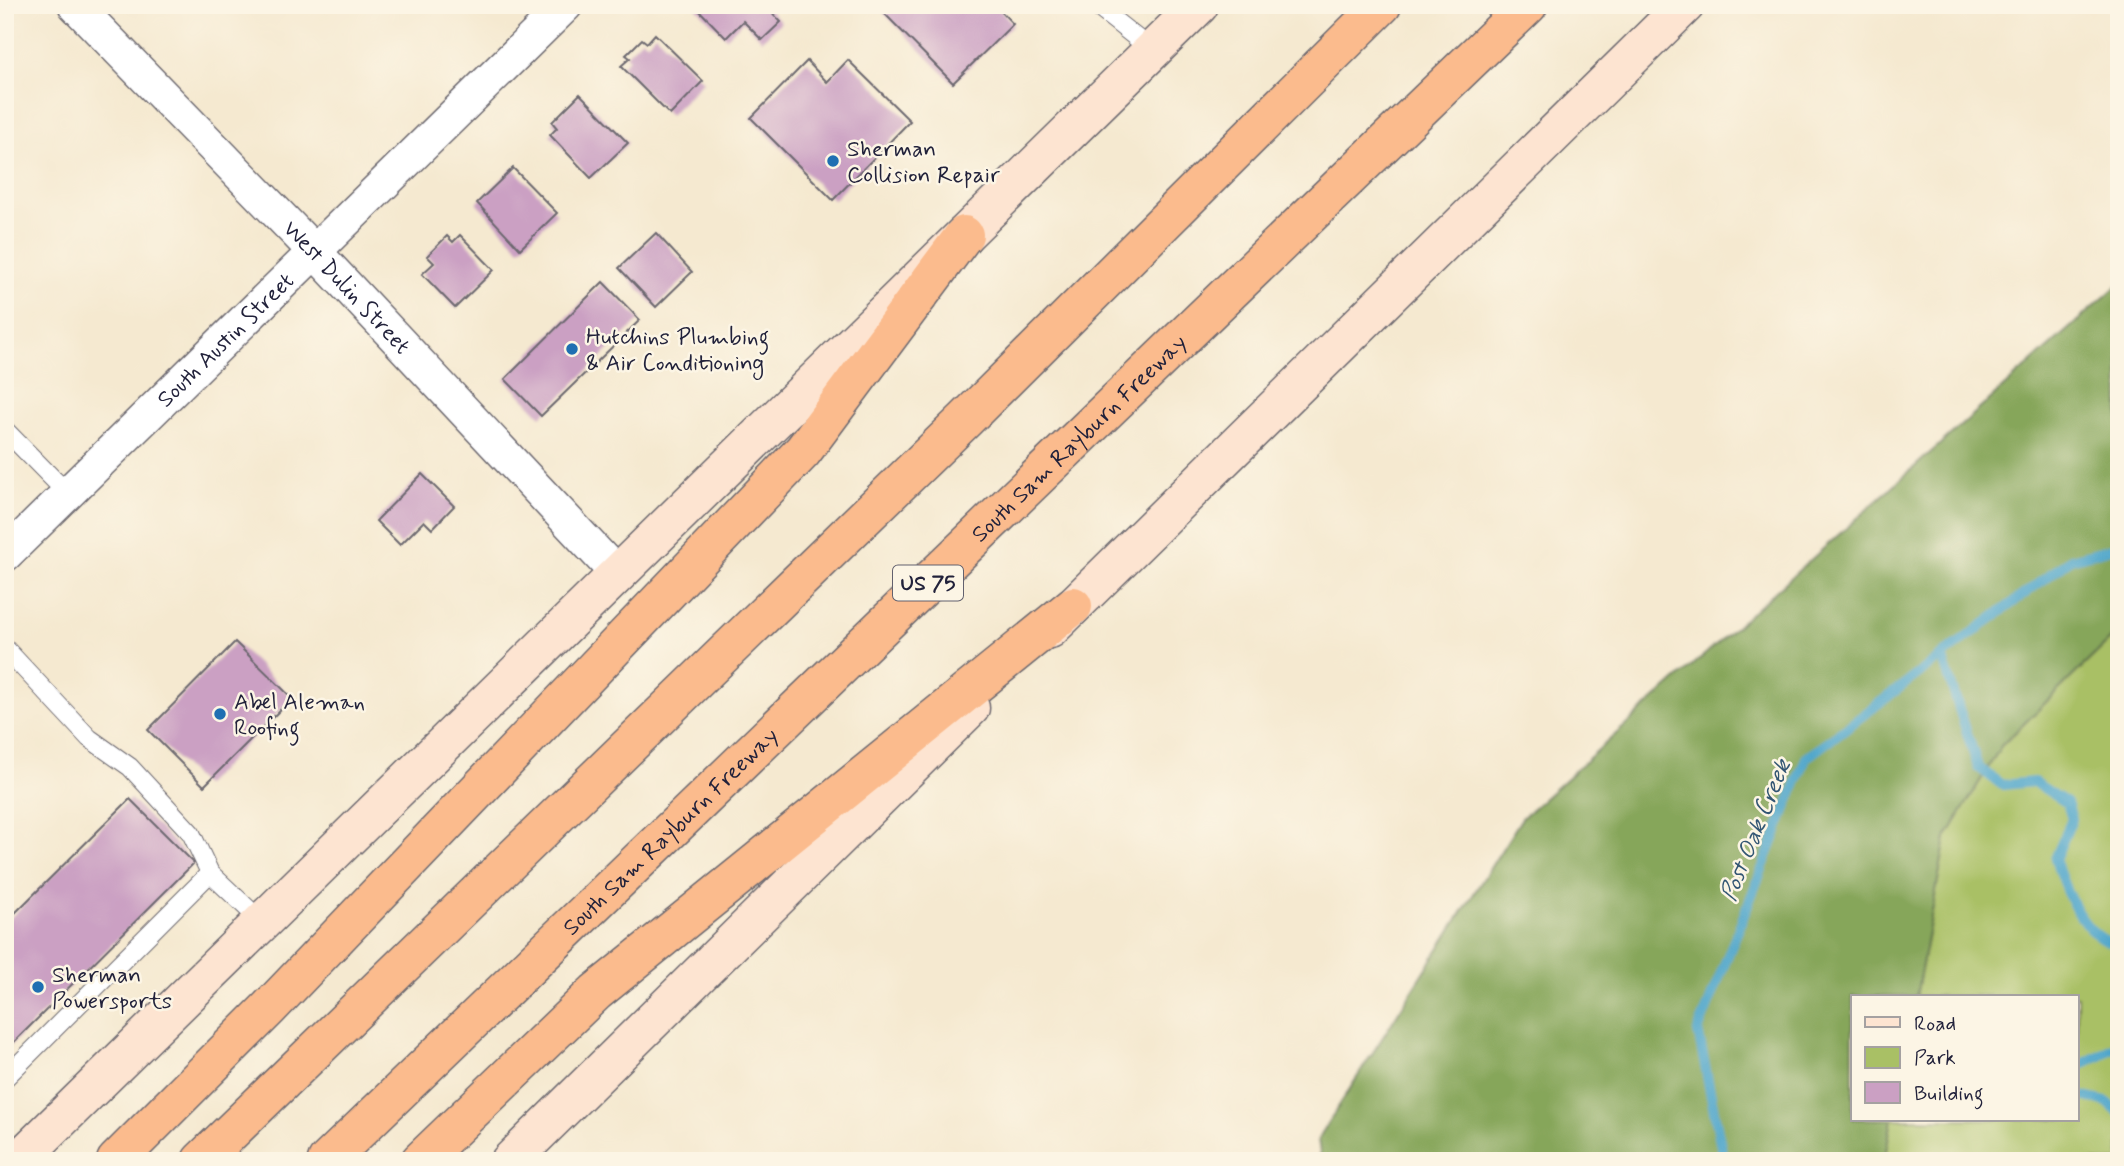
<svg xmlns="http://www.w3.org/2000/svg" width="2124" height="1166" font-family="Mynerve,sans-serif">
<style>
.green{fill:#a9c065;stroke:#667150;stroke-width:2}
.forest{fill:#86a65a;stroke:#54644a;stroke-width:2}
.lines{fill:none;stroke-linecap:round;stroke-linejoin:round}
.stream{stroke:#4da5ca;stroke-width:10}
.building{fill:#cba0c3}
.service-casing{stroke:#6c686f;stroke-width:20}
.minor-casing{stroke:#6c686f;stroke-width:36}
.secondary-casing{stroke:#6c686f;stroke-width:41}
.motorway-casing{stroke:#6c686f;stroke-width:41}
.service{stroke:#fff;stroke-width:18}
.minor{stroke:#fff;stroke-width:33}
.secondary{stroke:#fde4d1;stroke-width:38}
.motorway{stroke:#fbbb8d;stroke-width:38}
.poi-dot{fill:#1f6fb2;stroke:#fcf5e5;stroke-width:2.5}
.labels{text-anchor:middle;stroke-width:5;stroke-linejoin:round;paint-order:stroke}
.shield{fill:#fcf5e5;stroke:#63616e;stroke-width:2}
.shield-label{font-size:21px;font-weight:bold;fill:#22223b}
.poi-label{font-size:23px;fill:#22223b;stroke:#fcf5e5;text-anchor:start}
.street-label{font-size:23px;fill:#22223b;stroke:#fcf5e5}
.water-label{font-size:24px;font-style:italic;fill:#335674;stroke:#fcf5e5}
</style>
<rect width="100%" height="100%" fill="#fcf5e5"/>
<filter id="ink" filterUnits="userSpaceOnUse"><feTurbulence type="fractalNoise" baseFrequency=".0143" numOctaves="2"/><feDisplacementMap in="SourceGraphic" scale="14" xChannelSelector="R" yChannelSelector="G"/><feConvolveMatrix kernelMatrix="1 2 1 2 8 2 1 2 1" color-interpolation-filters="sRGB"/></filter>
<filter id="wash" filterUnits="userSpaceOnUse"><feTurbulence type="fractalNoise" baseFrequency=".00686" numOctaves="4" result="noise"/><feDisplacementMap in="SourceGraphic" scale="28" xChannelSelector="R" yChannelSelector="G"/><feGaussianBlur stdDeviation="1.57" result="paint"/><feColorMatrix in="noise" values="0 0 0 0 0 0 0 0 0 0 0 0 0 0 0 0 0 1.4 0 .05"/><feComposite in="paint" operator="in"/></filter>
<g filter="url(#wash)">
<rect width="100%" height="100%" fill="#f5e9d0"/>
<path class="green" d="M2119,631v530h-235l8,-42h185v-123h-161l30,-158 55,-92z"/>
<path class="forest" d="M2119,284v347l-118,115 -55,92 -30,158h-63v123h39l-8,42h-563l-3,-22 204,-321z"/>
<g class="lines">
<path class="stream" d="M1942,656l36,111 24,18 32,-3 33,21 5,16 -17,40c10,31 27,79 64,86
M2077,1067l42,-22
M2077,1091l4,5 26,6 12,11
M1724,1161l-26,-130 108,-273 265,-199 48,-13"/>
</g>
<g id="blocks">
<path class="building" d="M694,5h71l16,17 -19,18 -19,-19 -17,17z
M876,5h119l18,19 -60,59z
M655,34l48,47 -33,34 -49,-49 9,-8 -4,-3 16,-16 5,4z
M848,60l62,61 -77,79 -82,-82 56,-57 20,21z
M580,94l48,49 -37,35 -41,-43 7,-7 -5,-6z
M513,168l44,45 -37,36 -43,-46z
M656,233l36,39 -36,35 -37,-39z
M460,235l34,35 -39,38 -33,-34 12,-11 -7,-7 20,-20 6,6z
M603,282l37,38 -99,96 -36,-37z
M422,474l32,32 -22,23 -8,-8 -24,24 -24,-24z
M235,642l57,56 -88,88 -56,-56z
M130,799l64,64 -189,188v-128z"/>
</g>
</g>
<g filter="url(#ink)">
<use href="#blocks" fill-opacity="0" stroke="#6c686f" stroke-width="2"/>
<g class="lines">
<defs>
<path id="service" d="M1095,5l58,46
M5,430l63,64
M5,648l84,90 41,29 61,66 19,40 52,49
M5,1078l205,-205"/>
<g id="minor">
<path id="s1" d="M75,5l240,247 302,322"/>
<path id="s2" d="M5,555l561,-550"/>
</g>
<path id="secondary" d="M1050,629l635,-624
M18,1161l1181,-1156
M510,1161l460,-453"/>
<g id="motorway">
<path d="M116,1161l153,-153 534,-557 161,-216"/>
<path d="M201,1161l764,-741 417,-415"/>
<path id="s3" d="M327,1161l1201,-1156"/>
<path d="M420,1161l176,-169 477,-386"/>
</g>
</defs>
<use href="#service" class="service-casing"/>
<use href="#minor" class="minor-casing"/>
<use href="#secondary" class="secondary-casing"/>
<use href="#motorway" class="motorway-casing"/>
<use href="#service" class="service"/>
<use href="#minor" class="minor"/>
<use href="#secondary" class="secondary"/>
<use href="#motorway" class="motorway"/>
</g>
</g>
<g class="poi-dot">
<circle cx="833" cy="161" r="7"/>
<circle cx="572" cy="349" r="7"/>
<circle cx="220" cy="714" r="7"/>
<circle cx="38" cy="987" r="7"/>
</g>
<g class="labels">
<rect class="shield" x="893" y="565.5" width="70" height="35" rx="5"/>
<g class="shield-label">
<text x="928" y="590">US 75</text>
</g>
<g class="poi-label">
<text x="847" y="156">Sherman<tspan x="847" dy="26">Collision Repair</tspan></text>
<text x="586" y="344">Hutchins Plumbing<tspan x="586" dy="26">&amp; Air Conditioning</tspan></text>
<text x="234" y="709">Abel Aleman<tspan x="234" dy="26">Roofing</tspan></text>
<text x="52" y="982">Sherman<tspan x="52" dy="26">Powersports</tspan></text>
</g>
<g class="street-label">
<text dy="8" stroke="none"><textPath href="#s1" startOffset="392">West Dulin Street</textPath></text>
<text dy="8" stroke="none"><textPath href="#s2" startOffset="308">South Austin Street</textPath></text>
<text dy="8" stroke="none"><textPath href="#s3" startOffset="1043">South Sam Rayburn Freeway</textPath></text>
<text dy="8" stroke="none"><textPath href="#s3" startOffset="476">South Sam Rayburn Freeway</textPath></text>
</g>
<g class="water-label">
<text transform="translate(1755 830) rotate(-68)" y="8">Post Oak Creek</text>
</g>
</g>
<rect width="2124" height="1166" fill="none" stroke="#fcf5e5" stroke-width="28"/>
<rect x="1851" y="995" width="228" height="126" fill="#fcf5e5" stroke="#a5a1a1" stroke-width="2"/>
<rect x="1865" y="1017" width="35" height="10" fill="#fde4d1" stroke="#a5a1a1" stroke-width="2"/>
<text x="1914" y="1030" font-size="21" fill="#22223b">Road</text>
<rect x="1865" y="1047" width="35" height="21" fill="#a9c065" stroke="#a5a1a1" stroke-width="2"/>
<text x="1914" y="1064" font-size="21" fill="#22223b">Park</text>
<rect x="1865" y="1082" width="35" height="21" fill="#cba0c3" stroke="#a5a1a1" stroke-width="2"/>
<text x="1914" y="1100" font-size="21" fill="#22223b">Building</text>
</svg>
